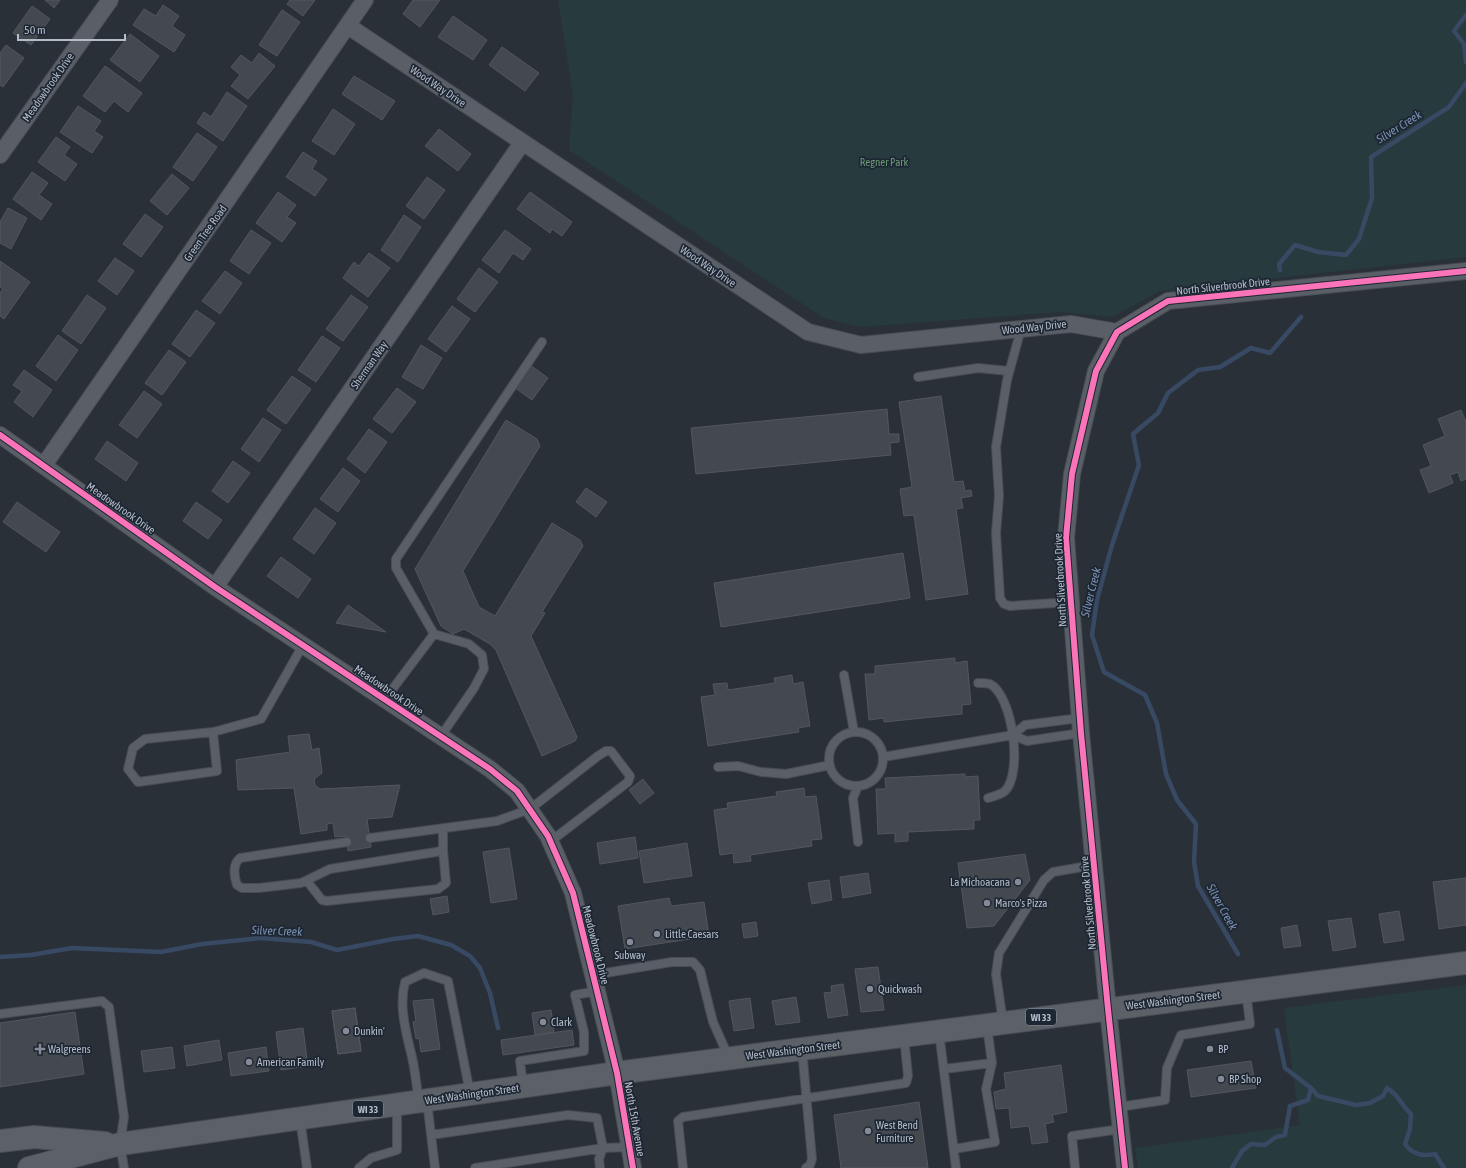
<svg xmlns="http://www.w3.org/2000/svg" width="1466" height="1168" font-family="'Asap Condensed',sans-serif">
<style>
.green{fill:#273a3e}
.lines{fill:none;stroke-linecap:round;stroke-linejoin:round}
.stream{stroke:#384963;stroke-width:4.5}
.building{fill:#444950;stroke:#52575f}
.service-casing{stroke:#484c53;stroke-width:10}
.minor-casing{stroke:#484c53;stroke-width:18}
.primary-casing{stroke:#484c55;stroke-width:24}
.service{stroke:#5a5e66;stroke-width:8}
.minor{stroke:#5a5e66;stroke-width:16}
.primary{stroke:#5c6168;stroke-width:22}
.cycleway-casing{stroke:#1d2633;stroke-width:8}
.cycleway{stroke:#fb73b8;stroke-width:6}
.poi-dot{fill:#848b96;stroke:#1d2633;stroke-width:1.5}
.labels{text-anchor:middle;stroke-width:3.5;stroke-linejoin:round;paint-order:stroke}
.shield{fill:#1d2633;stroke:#878f9c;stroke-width:1}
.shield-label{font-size:10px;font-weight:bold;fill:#b4bcc9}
.street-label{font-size:11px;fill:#b4bcc9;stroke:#1d2633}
.park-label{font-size:11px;fill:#6b9a76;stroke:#1d2633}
.poi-label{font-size:11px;fill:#b4bcc9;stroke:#1d2633;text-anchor:start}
.water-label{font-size:12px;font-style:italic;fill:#7c92b1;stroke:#1d2633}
</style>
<rect width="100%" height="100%" fill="#2a3038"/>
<path class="green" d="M558,0h908v257l-306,34 -48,26 -51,-5 -201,15 -36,-9 -255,-168 4,-54z
M1466,985v183h-328l-3,-20 165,-23 -16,-117z"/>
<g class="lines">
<path class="stream" d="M1466,15l-12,16 10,13 2,18
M1280,270l-1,-6 16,-19 23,7 28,3 13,-16 13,-41 -1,-41 78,-50 17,-24
M1238,954l-40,-68 -4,-24 2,-38 -19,-24 -11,-26 -9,-51 -12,-28 -41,-23 -12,-37 5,-35 15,-55 27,-80 -6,-31 25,-21 10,-20 30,-23 22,-3 31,-19 19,5 31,-36
M0,957l31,-2 41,-7 89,4 41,-8 59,-6 50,4 26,8 56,-11 25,-3 33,9 19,11 10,12 10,25 8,35
M1311,1088l7,8 38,9 14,-2 13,-7 4,-8c13,8 13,16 24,26l-1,15 -5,15c7,10 17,13 30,10l9,14
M1232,1168l10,-17 9,-7 14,1 11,-8 9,-2 5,-29 18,-6 3,-12 -26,-20 -8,-38"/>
</g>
<path class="building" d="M45,0h15l-6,8z
M290,0h25l-12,16 -16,-12z
M413,0h27l-20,27 -17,-13z
M163,5l16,11 -7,10 13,9 -11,17 -41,-27 11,-16 12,7z
M32,6l18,13 -19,26 -18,-12z
M282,10l18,12 -23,34 -18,-11z
M453,16l34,24 -14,20 -35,-23z
M130,34l29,22 -19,26 -30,-22z
M6,45l18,13 -21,29 -3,-2v-32z
M502,47l37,26 -14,18 -36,-26z
M259,53l16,13 -27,33 -17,-13 9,-11 -9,-8 10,-12 11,8z
M105,66l37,27 -14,19 -14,-11 -9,11 -22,-16z
M354,76l41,25 -13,19 -40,-26z
M227,92l20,14 -24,35 -26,-18 7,-11 7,5z
M78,106l23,15 -7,10 9,6 -11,16 -32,-21z
M333,109l22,15 -21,31 -22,-14z
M439,129l32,25 -13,17 -33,-25z
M197,133l20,14 -24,34 -20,-14z
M56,137l14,10 -6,8 13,9 -12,17 -27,-19z
M303,152l14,9 -5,8 15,10 -12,17 -29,-19z
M32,172l16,11 -9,12 13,9 -11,16 -28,-21z
M172,174l17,14 -22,27 -17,-14z
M427,177l18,13 -21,29 -18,-13z
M278,192l18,13 -9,12 9,6 -14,19 -26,-19z
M530,192l42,30 -10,14 -10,-7 -2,4 -33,-24z
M8,208l19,10 -16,31 -11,-6v-21z
M145,214l18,13 -22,30 -18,-13z
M404,215l17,12 -23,35 -17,-12z
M251,230l20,13 -22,31 -19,-13z
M505,230l26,19 -8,11 -10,-7 -14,20 -17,-13z
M369,253l21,15 -22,29 -25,-19 11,-16 5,4z
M115,258l19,13 -17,24 -19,-14z
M0,261l30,21 -26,37 -4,-3v-23l3,-4 -3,-2z
M479,268l19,14 -23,30 -18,-13z
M225,271l17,12 -22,31 -18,-13z
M87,295l19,13 -25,36 -19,-13z
M351,295l17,12 -25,34 -17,-12z
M452,306l18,13 -24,33 -18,-13z
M196,310l19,13 -25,34 -18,-13z
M58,335l20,15 -22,31 -20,-15z
M322,336l18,12 -24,34 -18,-12z
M421,345l21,13 -19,31 -21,-12z
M169,350l17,12 -24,33 -17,-12z
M530,365l18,13 -16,22 -18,-13z
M24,370l28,20 -19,27 -19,-15 8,-11 -9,-6z
M292,376l19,13 -25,35 -19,-14z
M397,388l19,14 -24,31 -19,-14z
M144,391l18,13 -25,34 -18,-13z
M941,396l13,86 9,-1 2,10 6,-1 1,6 -11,2 2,10 -7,1 12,85 -42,6 -12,-85 -10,1 -4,-27 12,-2 -13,-85z
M887,409l2,25h10v8l-9,1 1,12 -195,19 -5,-46z
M1461,410l5,12v57l-5,2 -3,-9 -8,3 3,8 -24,10 -9,-23 11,-4 -8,-21 22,-9 -7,-17z
M263,418l18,12 -22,32 -18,-13z
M506,420l31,19 3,7 -77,125 16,36 16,9 57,-93 28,17 3,6 -41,66 3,1 -14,23 46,101 -2,4 -33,15 -46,-106 -6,-6 -26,-15 -11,5 -12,-8 -26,-57z
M369,429l18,13 -22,31 -18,-14z
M107,441l31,22 -12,18 -31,-22z
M233,461l17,12 -22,30 -16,-12z
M343,468l17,13 -22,31 -18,-13z
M586,488l21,14 -11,15 -20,-15z
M17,502l43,30 -14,20 -43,-30z
M196,502l26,18 -14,19 -25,-18z
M315,508l21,15 -22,31 -21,-15z
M903,553l7,45 -189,29 -7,-44z
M281,557l30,22 -13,19 -31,-22z
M348,605l38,27 -50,-9z
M955,658v5l12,-2 4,43 -9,1v9l-78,8v-4l-15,2 -4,-46h10v-8z
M792,675l1,9 10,-2 7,44 -12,2 1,4 -91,14 -7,-49 14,-2 -2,-11 14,-1 1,7 47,-7 -1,-5z
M309,734l3,16 7,-2 3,25 -8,6 1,6 5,4 80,-4 -8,32 -25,2 4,28 -23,4 -2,-15 -11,1 -2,-14 -6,1v6l-26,4 -7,-46 -56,2 -2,-30 54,-8 -2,-16z
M965,774v3l13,-1 2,44h-6v9l-66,3v9l-13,1v-9l-17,1 -2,-45h10l-1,-11z
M643,779l11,14 -14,11 -11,-14z
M804,788l1,9 11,-1 6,43 -11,1 1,6 -62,9 1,6 -17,2 -1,-10 -13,2 -6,-45 14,-2 -1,-5 50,-7 -1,-4z
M635,837l3,21 -38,6 -3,-21z
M687,843l5,33 -48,7 -5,-32z
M509,848l8,51 -26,4 -8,-51z
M1025,854l5,26 -36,46 -27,2 -9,-65z
M868,873l3,20 -28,5 -3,-21z
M1466,878v47l-27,4 -6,-47z
M829,880l3,20 -20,4 -4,-21z
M447,896l2,16 -16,3 -3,-16z
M669,898l2,8 33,-4 5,34 -84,13 -7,-43z
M1399,911l5,29 -20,3 -5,-29z
M1351,918l5,29 -23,4 -5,-30z
M756,922l2,14 -14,2 -2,-14z
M1297,925l4,21 -17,2 -3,-20z
M878,967l6,43 -23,2 -6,-43z
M843,984l5,31 -20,3 -4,-25 8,-1 -1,-6z
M796,997l4,25 -24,3 -4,-24z
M750,998l4,30 -20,3 -5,-30z
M433,999l7,50 -19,3 -2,-14 -3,1 -3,-17 3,-1 -3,-20z
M355,1008l6,43 -23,3 -6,-43z
M355,1008l6,43 -23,3 -6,-43z
M551,1010l3,22 -19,3 -3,-22z
M75,1012l9,62 -84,13v-64z
M303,1028l5,38 -27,4 -5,-38z
M572,1030l2,15 -71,10 -2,-15z
M219,1040l3,20 -35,6 -3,-20z
M172,1047l3,21 -31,4 -3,-21z
M266,1047l3,24 -38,5 -3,-23z
M1251,1061l5,27 -65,9 -4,-27z
M1061,1065l6,47 -15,3 2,7 -9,2 3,18 -16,2 -3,-18 -18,2 -2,-20 -13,1 -2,-17 12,-3 -2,-16z
M919,1102l9,66h-87l-7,-53z"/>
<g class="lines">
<defs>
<path id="service" d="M1021,329l-14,51 -11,67 3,49 -3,37 4,65 4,6 6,2 61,-4
M918,377l60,-9 31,3
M844,675l10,57
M978,683c4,0 8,0 12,1 23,12 33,89 15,107 -5,4 -11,5 -17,7
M385,699l49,-65
M213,732l4,39 -79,11 -10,-13 5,-21 12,-9 68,-7 48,-13 42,-74
M829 759a27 27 0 1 1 54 0a27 27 0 1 1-54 0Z
M1013,735l14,6 54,-8
M441,736l33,-48 10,-19 -2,-14 -13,-11 -35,-10 -38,-66v-9l146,-217
M883,757l130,-22 12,-10 55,-7
M718,767l20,-1 23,6 25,2 44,-9
M370,838l127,-17 33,-12 68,-53 8,-5h5l19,25 -2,6 -77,59
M347,842l-107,16c-8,7 -6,18 -3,27l5,3h17l42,-5 29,-14 106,-17 7,-2
M858,842l-5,-44 5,-12
M307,881l15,19 5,1 111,-12 8,-6 -3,-33v-21
M593,975l79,-13h21l7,8 13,52 16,36
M0,1014l102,-13 7,6 15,110 -4,27 4,24
M1003,1022l-7,-48 3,-21 45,-73 9,-8 41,-7
M939,1032l17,136
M802,1049l10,110 -2,6 -4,3
M944,1069l48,-6 -5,-37
M523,1086l-3,-25 64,-10v-19l-9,-37 22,-4
M419,1101c-3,-17 -4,-35 -9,-52 -5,-21 -11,-45 -5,-67l19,-9 24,8 22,112
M427,1101l8,67
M1119,1107l46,-7 2,-32 14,-33 69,-11 -4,-32
M300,1119l7,49
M431,1135l137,-20 29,3 6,30 -4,11 1,9
M954,1149l41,-7 -9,-53 6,-26
M359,1168l12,-10 26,-8v-44
M475,1168l128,-20 27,-1
M683,1168l-5,-47 5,-4 223,-34 2,-7 -4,-40
M1075,1168l-3,-32 49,-7"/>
<path id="minor" d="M348,26l460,306 53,13 210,-21 46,8
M0,155l110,-155
M0,435l215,152 275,182 27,22 31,45 25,57 44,180 16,95
M44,465l321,-465
M215,587l307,-444
M1125,1168l-17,-159 -27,-276 -15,-195 6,-64 24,-103 21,-39 51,-31 298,-30"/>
<path id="primary" d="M0,1141l34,-4 71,6
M29,1168l91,-24 497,-71 849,-110"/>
</defs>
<use href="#service" class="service-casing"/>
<use href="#minor" class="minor-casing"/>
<use href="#primary" class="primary-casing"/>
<use href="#service" class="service"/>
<use href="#minor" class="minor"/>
<use href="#primary" class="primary"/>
<defs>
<path id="cycleway" d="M0,435l215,152 275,182 27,22 31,45 25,57 44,180 16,95
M1125,1168l-17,-159 -27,-276 -15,-195 6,-64 24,-103 21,-39 51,-31 298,-30"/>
</defs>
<use href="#cycleway" class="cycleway-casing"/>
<use href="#cycleway" class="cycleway"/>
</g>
<g class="poi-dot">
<circle cx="1018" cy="882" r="4"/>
<circle cx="987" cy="903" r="4"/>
<circle cx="657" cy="934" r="4"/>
<circle cx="630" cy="942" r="4"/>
<circle cx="870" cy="989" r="4"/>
<circle cx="543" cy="1022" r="4"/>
<circle cx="346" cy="1031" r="4"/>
<path d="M38 1043h4v4h4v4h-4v4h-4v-4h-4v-4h4z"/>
<circle cx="1210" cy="1049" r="4"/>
<circle cx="249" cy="1062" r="4"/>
<circle cx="1221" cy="1079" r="4"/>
<circle cx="868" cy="1131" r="4"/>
</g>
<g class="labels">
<g class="shield">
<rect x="1026" y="1009" width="30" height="16" rx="3"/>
<rect x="353" y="1101" width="30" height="16" rx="3"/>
</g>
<g class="shield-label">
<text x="1041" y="1021">WI 33</text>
<text x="368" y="1113">WI 33</text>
</g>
<g class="street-label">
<text transform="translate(438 86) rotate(34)" y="4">Wood Way Drive</text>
<text transform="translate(48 87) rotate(-55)" y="4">Meadowbrook Drive</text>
<text transform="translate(205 233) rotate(-55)" y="4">Green Tree Road</text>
<text transform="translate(708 266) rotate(34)" y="4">Wood Way Drive</text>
<text transform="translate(1223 286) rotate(-6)" y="4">North Silverbrook Drive</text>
<text transform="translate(1034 327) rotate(-6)" y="4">Wood Way Drive</text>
<text transform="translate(369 365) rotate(-55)" y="4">Sherman Way</text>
<text transform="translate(121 508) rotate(35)" y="4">Meadowbrook Drive</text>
<text transform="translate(1060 580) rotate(-93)" y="4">North Silverbrook Drive</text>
<text transform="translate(389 690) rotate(34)" y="4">Meadowbrook Drive</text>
<text transform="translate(1088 903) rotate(-95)" y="4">North Silverbrook Drive</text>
<text transform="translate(596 945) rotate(76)" y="4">Meadowbrook Drive</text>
<text transform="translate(1173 1000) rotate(-7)" y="4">West Washington Street</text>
<text transform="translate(793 1050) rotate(-7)" y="4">West Washington Street</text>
<text transform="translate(472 1094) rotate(-8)" y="4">West Washington Street</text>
<text transform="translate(635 1119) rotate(80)" y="4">North 15th Avenue</text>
</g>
<g class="park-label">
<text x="884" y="166">Regner Park</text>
</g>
<g class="poi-label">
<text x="1010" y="886" text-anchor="end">La Michoacana</text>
<text x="995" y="907">Marco's Pizza</text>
<text x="665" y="938">Little Caesars</text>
<text x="630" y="959" text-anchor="middle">Subway</text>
<text x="878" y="993">Quickwash</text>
<text x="551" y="1026">Clark</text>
<text x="354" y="1035">Dunkin'</text>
<text x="48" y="1053">Walgreens</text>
<text x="1218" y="1053">BP</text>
<text x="257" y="1066">American Family</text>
<text x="1229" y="1083">BP Shop</text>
<text x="876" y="1129">West Bend<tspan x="876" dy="13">Furniture</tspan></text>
</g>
<g class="water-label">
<text transform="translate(1399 127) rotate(-32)" y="4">Silver Creek</text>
<text transform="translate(1091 592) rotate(-76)" y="4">Silver Creek</text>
<text transform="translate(1222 907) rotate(61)" y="4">Silver Creek</text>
<text transform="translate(277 931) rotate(2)" y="4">Silver Creek</text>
</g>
</g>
<path d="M18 34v6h107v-6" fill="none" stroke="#b4bcc9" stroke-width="2"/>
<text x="24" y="34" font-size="12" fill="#b4bcc9" stroke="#1d2633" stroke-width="3" paint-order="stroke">50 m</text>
</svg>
